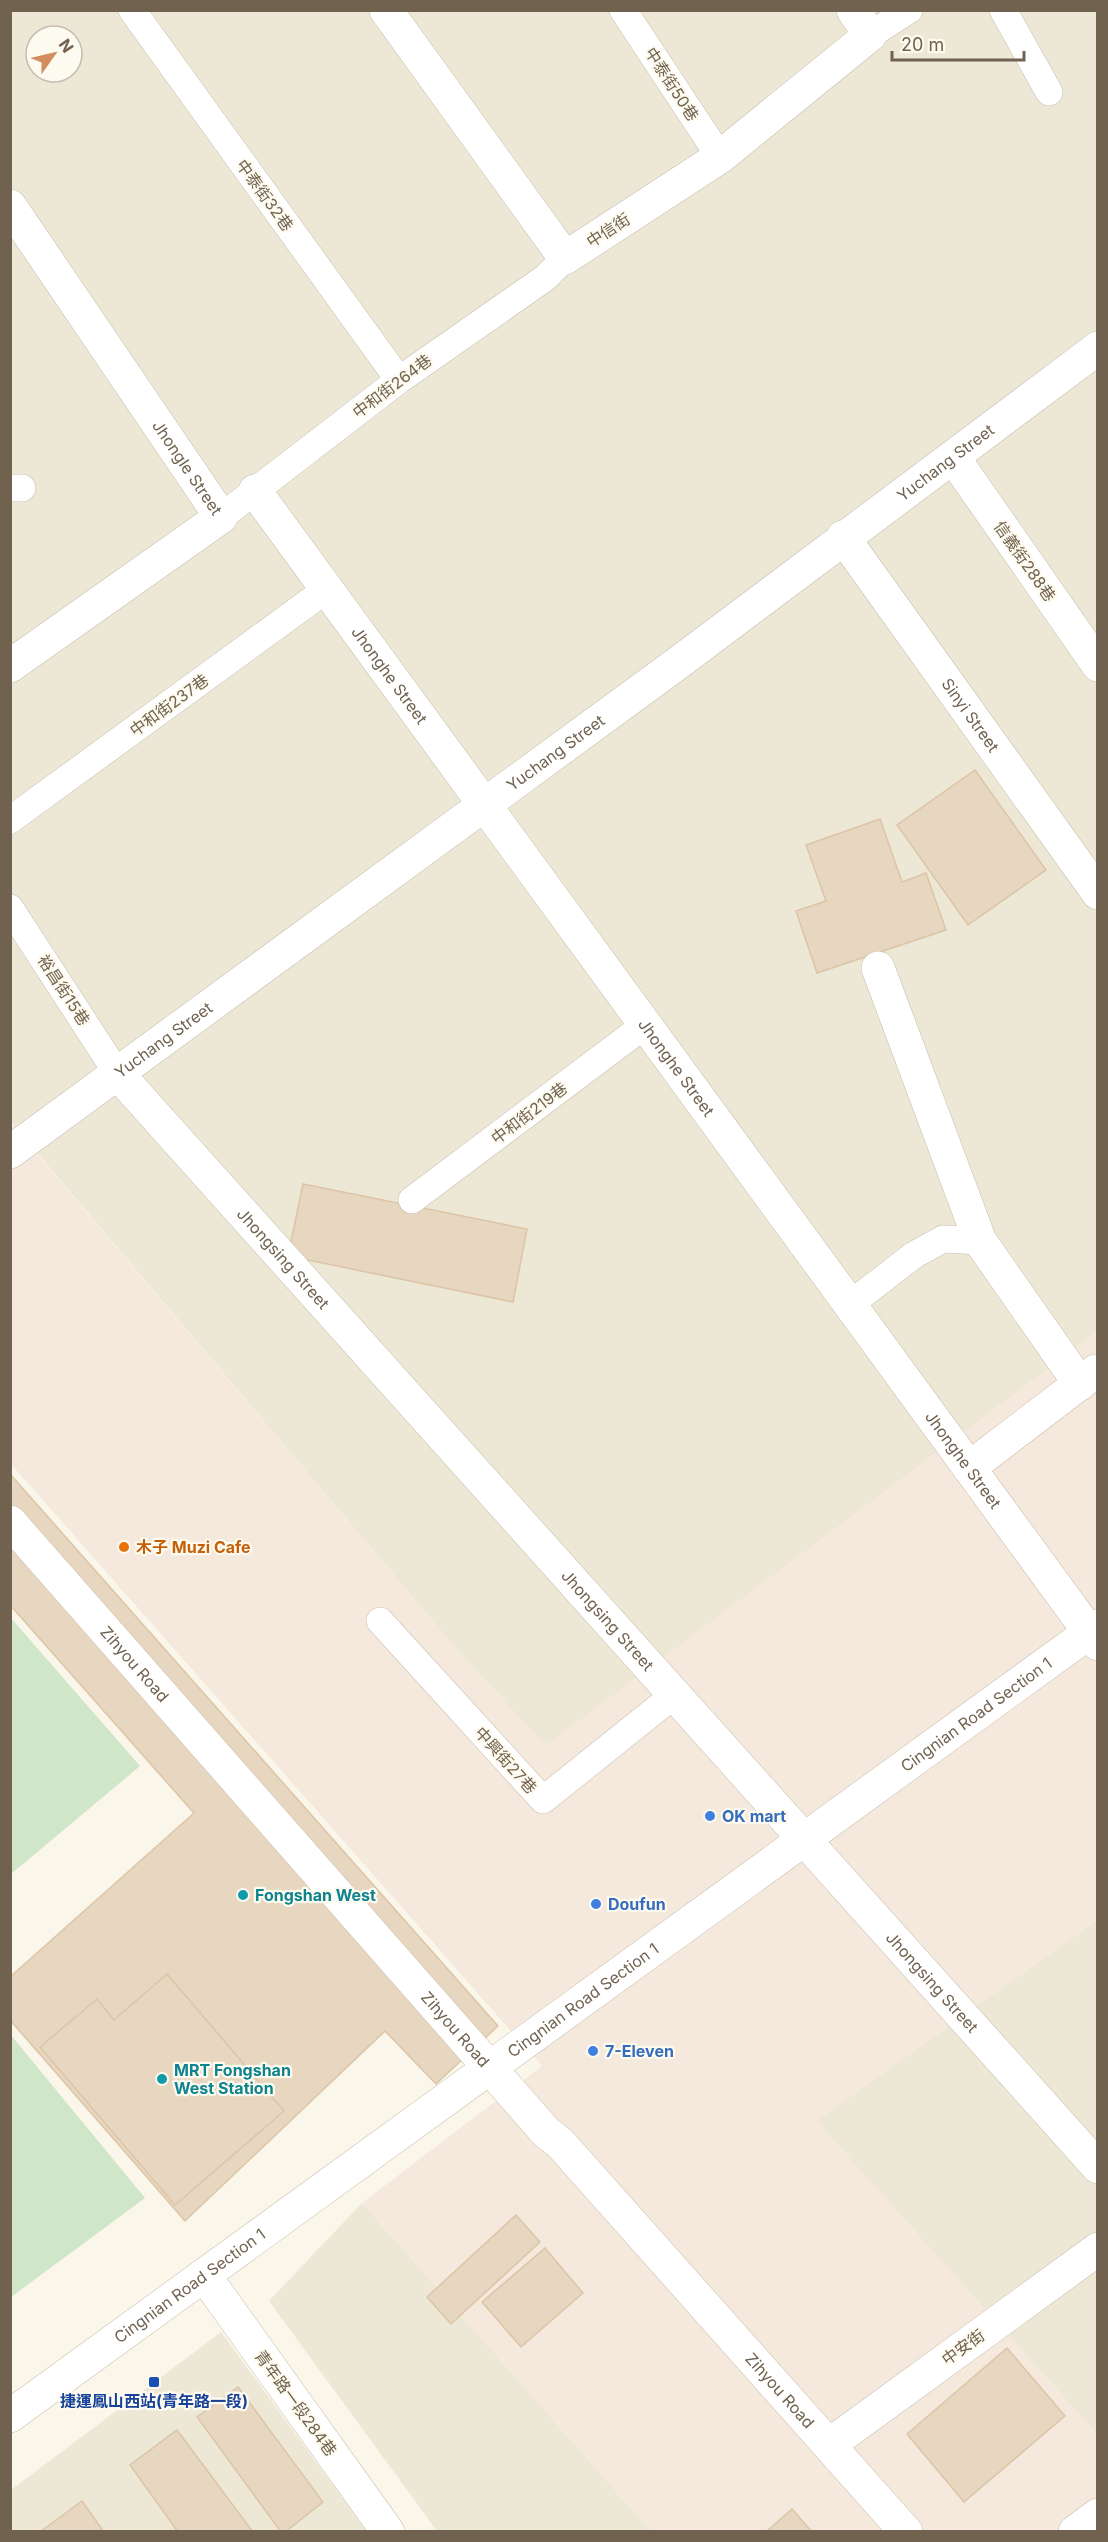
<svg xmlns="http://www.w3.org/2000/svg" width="1108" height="2542" font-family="Inter,'Noto Sans TC',sans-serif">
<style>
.residential{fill:#ede7d6;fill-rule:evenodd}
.commercial{fill:#f5e8dc}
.green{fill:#d0e6c9}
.building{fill:#e7d6c0;stroke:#dcc5a7;stroke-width:1.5}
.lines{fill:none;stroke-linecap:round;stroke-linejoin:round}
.lane-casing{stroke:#c8beae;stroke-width:28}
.street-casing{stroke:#c8beae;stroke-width:34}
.secondary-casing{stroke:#cbbfac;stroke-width:34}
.lane{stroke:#fff;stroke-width:27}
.street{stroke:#fff;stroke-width:33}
.secondary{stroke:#fff;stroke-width:33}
.food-dot{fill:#e8710a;stroke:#fdfaef;stroke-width:2}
.shop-dot{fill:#3f7fe0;stroke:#fdfaef;stroke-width:2}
.culture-dot{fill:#0f9aa8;stroke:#fdfaef;stroke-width:2}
.transit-dot{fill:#1a4fb4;stroke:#fdfaef;stroke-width:2}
.labels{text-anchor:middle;stroke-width:4.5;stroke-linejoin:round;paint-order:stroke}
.street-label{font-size:16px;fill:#716250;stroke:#fdfaef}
.food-label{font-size:16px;font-weight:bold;fill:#c56008;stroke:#fdfaef;text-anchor:start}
.shop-label{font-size:16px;font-weight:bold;fill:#366cbe;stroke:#fdfaef;text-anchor:start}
.culture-label{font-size:16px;font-weight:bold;fill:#0d838f;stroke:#fdfaef;text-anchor:start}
.transit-label{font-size:16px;font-weight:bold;fill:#164399;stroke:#fdfaef}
</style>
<rect width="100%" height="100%" fill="#faf6e9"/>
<path class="residential" d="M10,11h1087v1321l-551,414 -87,-94 -448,-530zM36,36h36v36h-36z
M1097,1920v514l-281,-313z
M362,2203l289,328h-214l-168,-230z
M221,2332l145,199 -355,1v-42z"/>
<path class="commercial" d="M10,1122l449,530 87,93 551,-413v588l-280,201 280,313v97h-446l-289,-328 180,-137 -531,-602z"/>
<path class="green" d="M10,1617l130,149 -129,108h-1z
M10,2034l135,164 -134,99h-1z"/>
<path class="building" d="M975,770l71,100 -78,55 -71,-100z
M880,819l22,63 24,-9 20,57 -129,43 -21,-62 30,-10 -20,-56z
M303,1184l224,45 -14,73 -225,-46z
M10,1474l488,552 -62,58 -51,-53 -200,190 -175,-201v-43l184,-164 -184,-208z
M167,1974l117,137 -109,94 -135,-158 57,-48 17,21z
M516,2215l24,27 -89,82 -24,-27z
M545,2248l38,45 -62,54 -39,-45z
M1007,2348l58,68 -101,86 -57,-68z
M238,2387l85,115 -38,30h-4l-84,-115z
M177,2430l76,102h-75l-48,-67z
M82,2501l22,31h-64z
M792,2509l20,23h-46z"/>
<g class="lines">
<defs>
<path id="lane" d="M132,10l267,370
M623,10l97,147
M1003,10l46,82
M870,35l39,-25
M10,488h12
M221,517l178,-137 146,-102 20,-20
M10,820l317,-231
M10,908l107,165
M412,1200l233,-175
M849,1305l65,-50 29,-16 37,2
M380,1621l163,179 131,-105"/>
<g id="street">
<path d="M386,10l179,248 155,-101 150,-122 -17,-25"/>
<path id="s1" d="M10,206l211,311 -211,149"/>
<path d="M953,457l145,208"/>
<path id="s2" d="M255,491l843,1153"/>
<path id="s3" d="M843,537l255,356"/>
<path d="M878,968l102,273 100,143"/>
<path id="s4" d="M117,1073l981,1094"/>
<path id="s5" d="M10,1152l668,-489 420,-315"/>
<path d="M969,1468l127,-97"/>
<path d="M204,2275l184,257"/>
<path d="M829,2445l269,-196"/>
<path d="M1075,2532l23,-17"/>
</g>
<g id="secondary">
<path id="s6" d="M10,1522l536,610 14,11 346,389"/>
<path id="s7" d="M10,2416l1088,-790"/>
</g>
</defs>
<use href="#lane" class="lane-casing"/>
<use href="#street" class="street-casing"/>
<use href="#secondary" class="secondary-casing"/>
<use href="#lane" class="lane"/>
<use href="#street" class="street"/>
<use href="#secondary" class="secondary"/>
</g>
<circle class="food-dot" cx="124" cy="1547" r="6"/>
<g class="shop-dot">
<circle cx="710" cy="1816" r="6"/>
<circle cx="596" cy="1904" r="6"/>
<circle cx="593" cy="2051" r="6"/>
</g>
<g class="culture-dot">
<circle cx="243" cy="1895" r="6"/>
<circle cx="162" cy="2079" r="6"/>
</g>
<rect class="transit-dot" x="148" y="2376" width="12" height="12" rx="3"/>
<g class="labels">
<g class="street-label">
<text transform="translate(672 84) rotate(57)" y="6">中泰街50巷</text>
<text transform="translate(265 195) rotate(54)" y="6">中泰街32巷</text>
<text transform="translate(608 230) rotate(-33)" y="6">中信街</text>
<text transform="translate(392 386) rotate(-37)" y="6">中和街264巷</text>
<text dy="6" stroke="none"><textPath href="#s5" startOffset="1162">Yuchang Street</textPath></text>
<text dy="6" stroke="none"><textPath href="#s1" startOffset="316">Jhongle Street</textPath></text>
<text transform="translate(1025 561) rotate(55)" y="6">信義街288巷</text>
<text dy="6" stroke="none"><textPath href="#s2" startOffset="228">Jhonghe Street</textPath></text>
<text transform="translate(169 705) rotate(-36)" y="6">中和街237巷</text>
<text dy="6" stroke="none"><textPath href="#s3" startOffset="219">Sinyi Street</textPath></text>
<text dy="6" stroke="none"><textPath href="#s5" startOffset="676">Yuchang Street</textPath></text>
<text transform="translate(64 990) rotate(57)" y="6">裕昌街15巷</text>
<text dy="6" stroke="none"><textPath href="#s5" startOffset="190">Yuchang Street</textPath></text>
<text dy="6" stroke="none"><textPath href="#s2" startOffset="714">Jhonghe Street</textPath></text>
<text transform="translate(529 1113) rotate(-37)" y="6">中和街219巷</text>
<text dy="6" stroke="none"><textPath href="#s4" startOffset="249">Jhongsing Street</textPath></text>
<text dy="6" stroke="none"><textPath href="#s2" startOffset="1200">Jhonghe Street</textPath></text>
<text dy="6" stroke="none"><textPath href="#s4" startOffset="735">Jhongsing Street</textPath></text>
<text dy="6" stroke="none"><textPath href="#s6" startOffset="189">Zihyou Road</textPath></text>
<text dy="6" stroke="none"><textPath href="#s7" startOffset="1194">Cingnian Road Section 1</textPath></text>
<text transform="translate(506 1760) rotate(48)" y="6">中興街27巷</text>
<text dy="6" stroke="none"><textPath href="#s4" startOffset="1221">Jhongsing Street</textPath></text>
<text dy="6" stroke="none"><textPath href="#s7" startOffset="708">Cingnian Road Section 1</textPath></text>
<text dy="6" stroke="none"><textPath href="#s6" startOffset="675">Zihyou Road</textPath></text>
<text dy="6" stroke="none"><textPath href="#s7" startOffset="222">Cingnian Road Section 1</textPath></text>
<text transform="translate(963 2347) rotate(-36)" y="6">中安街</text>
<text dy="6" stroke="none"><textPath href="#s6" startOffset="1161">Zihyou Road</textPath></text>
<text transform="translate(296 2403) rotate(54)" y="6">青年路一段284巷</text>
</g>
<g class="food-label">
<text x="136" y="1553">木子 Muzi Cafe</text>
</g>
<g class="shop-label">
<text x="722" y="1822">OK mart</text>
<text x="608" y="1910">Doufun</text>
<text x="605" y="2057">7-Eleven</text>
</g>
<g class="culture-label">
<text x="255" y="1901">Fongshan West</text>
<text x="174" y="2076">MRT Fongshan<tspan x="174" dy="18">West Station</tspan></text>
</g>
<g class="transit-label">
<text x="154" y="2407">捷運鳳山西站(青年路一段)</text>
</g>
</g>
<rect width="1108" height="2542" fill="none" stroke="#716250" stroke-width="24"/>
<g transform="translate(54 54) rotate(56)"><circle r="28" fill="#fdfaef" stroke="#c5bdaf" stroke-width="1.5"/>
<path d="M0-4.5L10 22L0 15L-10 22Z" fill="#d38d5f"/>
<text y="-9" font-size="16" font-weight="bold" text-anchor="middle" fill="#716250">N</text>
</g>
<path d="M892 51v9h132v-9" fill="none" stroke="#716250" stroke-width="3"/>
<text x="901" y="51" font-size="18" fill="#716250" stroke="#fdfaef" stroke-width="4.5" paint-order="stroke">20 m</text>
</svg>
